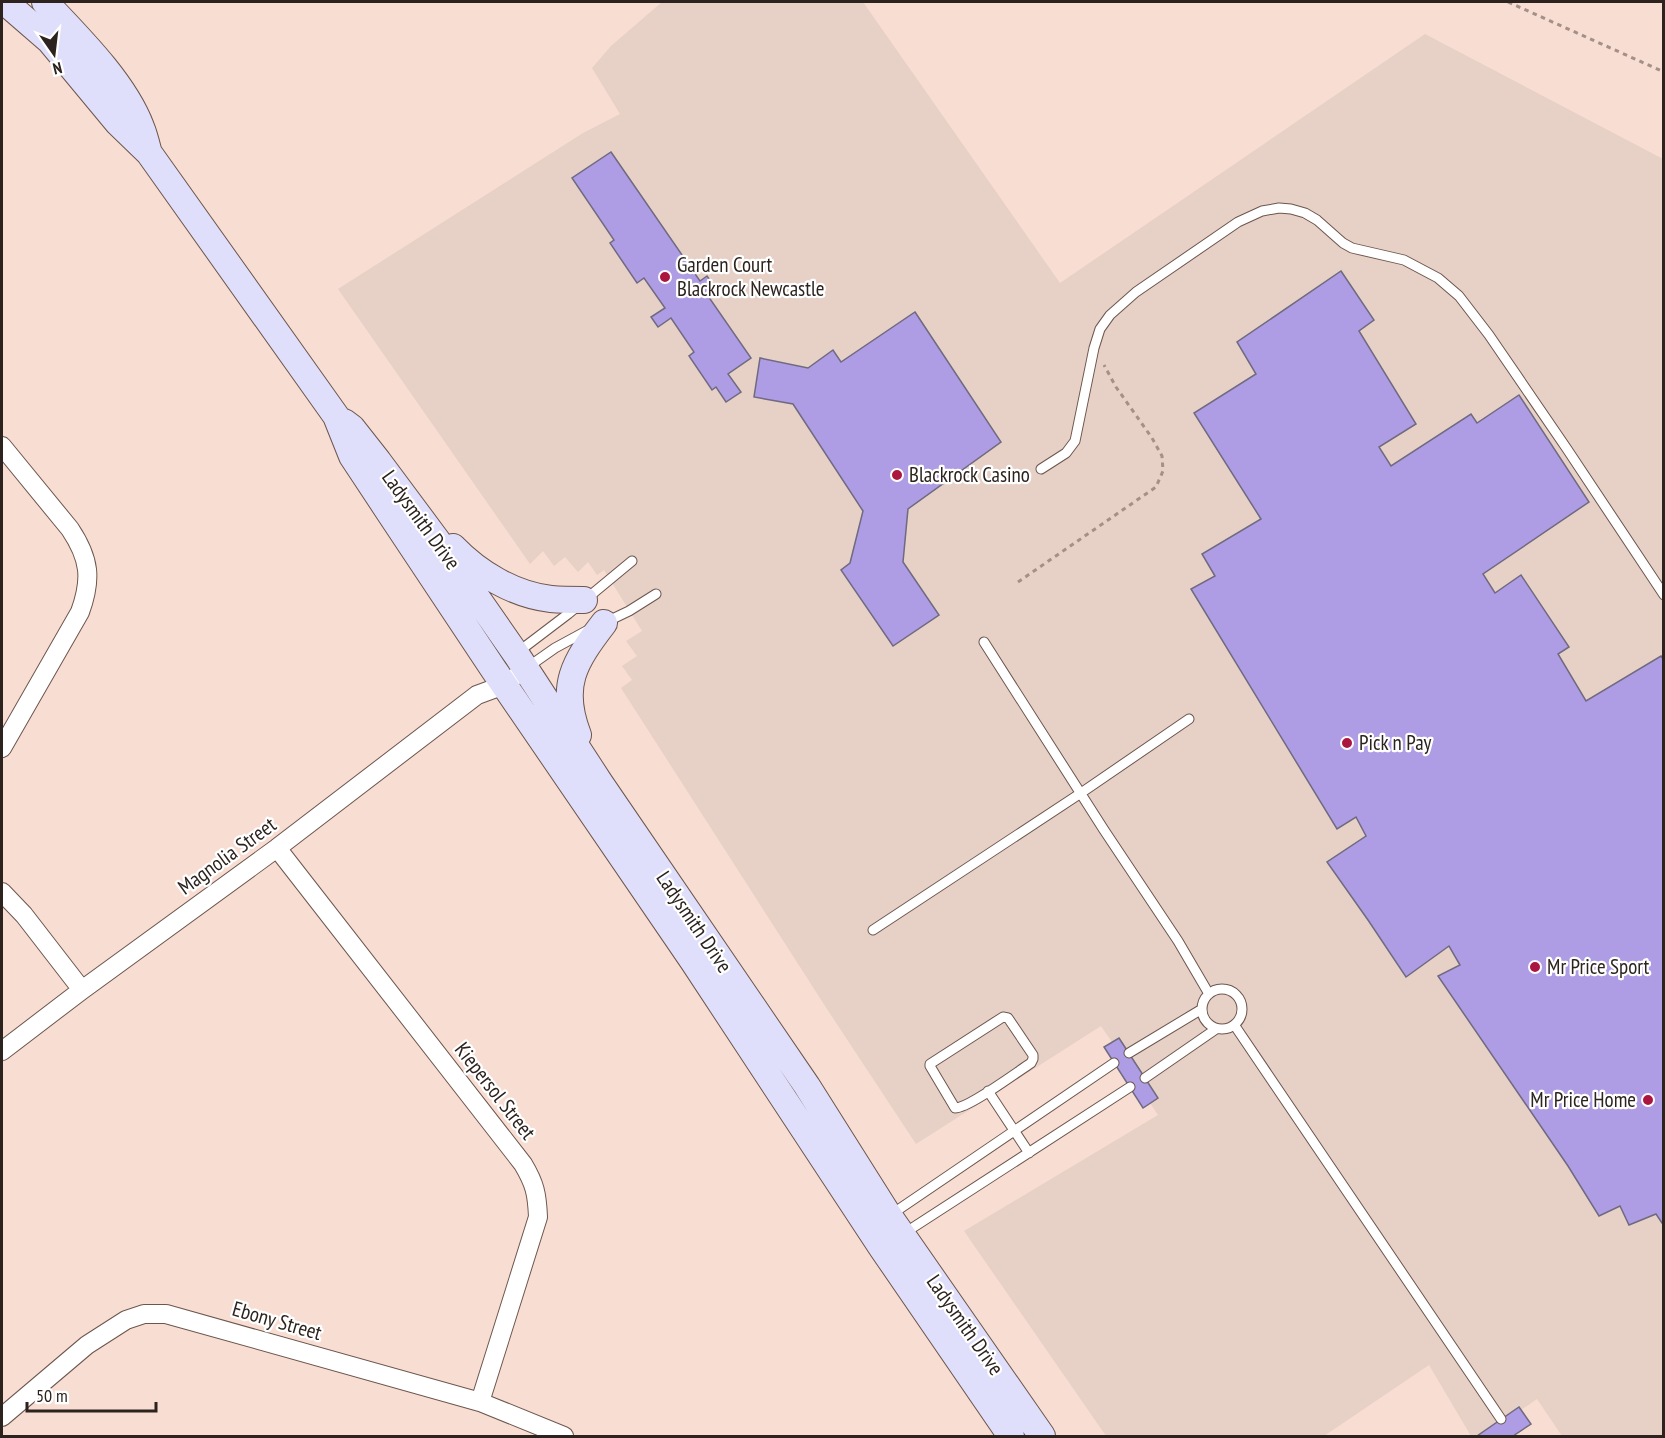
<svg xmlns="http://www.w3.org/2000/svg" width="1665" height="1438" font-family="'PT Sans Narrow',sans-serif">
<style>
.commercial{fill:#e7d0c6}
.building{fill:#ae9ce5;stroke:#6e6a7f;stroke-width:1.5}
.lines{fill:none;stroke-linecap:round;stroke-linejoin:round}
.lane-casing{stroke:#6c564d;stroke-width:11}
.street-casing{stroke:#6c564d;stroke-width:20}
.secondary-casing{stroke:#6c564d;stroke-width:28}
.path{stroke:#a49088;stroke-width:3;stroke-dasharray:4.5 4.5;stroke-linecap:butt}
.lane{stroke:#fff;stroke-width:9}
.street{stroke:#fff;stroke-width:18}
.secondary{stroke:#e0dffb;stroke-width:26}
.poi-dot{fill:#ab1641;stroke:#fff;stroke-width:2}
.labels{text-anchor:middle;stroke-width:4.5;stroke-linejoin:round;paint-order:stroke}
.poi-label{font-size:21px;fill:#2c231f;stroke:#fff;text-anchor:start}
.street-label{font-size:21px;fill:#2c231f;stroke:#fff}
</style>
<rect width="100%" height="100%" fill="#f8ddd2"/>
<path class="commercial" d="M662,2h201l197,281 365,-249 238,125v1277h-101l-25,-37 -16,11 10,14 -18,12h-42l-42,-71 -105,71h-218l-142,-205 194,-116 -8,-12 -7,5 -39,-61 8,-5 -11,-16 -185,118 -89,-135 -206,-321 11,-8 -10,-14 15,-10 -11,-15 16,-10 -38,-61 -7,5 -9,-13 -10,10 -13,-15 -11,9 -11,-15 -13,13 -192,-275 245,-156 37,-19 -28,-46 19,-22z"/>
<path class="building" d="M611,152l89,129 7,-5 10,14 -9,6 43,62 -23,16 13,18 -15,10 -10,-15 -4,3 -23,-34 5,-4 -23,-34 -13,9 -7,-10 14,-9 -21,-30 -7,5 -27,-40 4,-3 -42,-62z
M1341,271l33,49 -15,11 57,93 -37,23 12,19 80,-52 6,9 42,-28 70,107 -106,72 12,19 26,-18 48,72 -11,7 28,47 75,-45 3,4v566l-8,-12 -27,11 -9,-19 -21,10 -31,-50 -130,-190 22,-11 -11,-19 -43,31 -38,-57 -41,-58 39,-26 -10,-19 -19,12 -146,-240 24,-13 -13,-22 59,-35 -67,-106 62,-39 -19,-32z
M915,312l86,130 -93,67 -5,53 36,53 -46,31 -52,-76 9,-7 13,-52 -70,-107 -39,-7 6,-39 48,10 25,-18 8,12z
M1119,1038l39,60 -15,10 -39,-61z
M1519,1407l12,17 -18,12h-36z"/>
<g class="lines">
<defs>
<path id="lane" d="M1041,469l25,-16 9,-12 19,-93 6,-19 10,-14 26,-23 102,-70 24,-11 17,-3 12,1 14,4 12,7 26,23 9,5 52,12 34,18 21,18 30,39 78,114 97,146
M606,622l23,-11 27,-17
M984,642l120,188 74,111 31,53
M518,652l50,-38 64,-53
M528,667l27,-19 35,-19
M873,930l208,-137 108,-74
M1202 1009a20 20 0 1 1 40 0a20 20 0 1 1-40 0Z
M1003,1017l5,1 25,37v4l-2,4c-14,9 -62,45 -76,45l-25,-42v-2z
M1235,1026l266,393
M1129,1053l73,-44
M1145,1078l71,-49
M988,1091l41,62
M889,1216l225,-153
M903,1234l227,-147"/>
<path id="street" d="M2,446l68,83c20,30 22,50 10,83l-78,136
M277,848l246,316c12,20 14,30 15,53l-58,185
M2,892l22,23 58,75
M2,1051l80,-61 195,-142 200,-153 27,-10 9,-7
M2,1417l85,-72 39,-25 18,-6h22l314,88 84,34"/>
<path id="secondary" d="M5,2l45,39 68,82 31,30 187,263 16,40 35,53 107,161 199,291 189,287 129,188
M45,2c33,35 79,80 96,125 3,7 5,15 7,23
M344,422l8,6 26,33 58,78 80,115 84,129 207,303 82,130 153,220
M453,547c25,26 61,48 98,52 11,1 22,1 33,1
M578,735c-19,-49 -4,-73 26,-112"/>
</defs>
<use href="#lane" class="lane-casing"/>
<use href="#street" class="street-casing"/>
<use href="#secondary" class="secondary-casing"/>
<path class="path" d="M1508,2l156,70
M1018,582l138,-95 7,-16 -1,-15 -10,-18 -36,-51 -12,-22"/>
<use href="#lane" class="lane"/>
<use href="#street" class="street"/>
<use href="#secondary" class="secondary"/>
</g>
<g class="poi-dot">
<circle cx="665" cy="277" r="6"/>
<circle cx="897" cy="475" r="6"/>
<circle cx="1347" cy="743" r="6"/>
<circle cx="1535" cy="967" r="6"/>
<circle cx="1648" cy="1100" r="6"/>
</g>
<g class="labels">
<g class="poi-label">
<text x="677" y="272">Garden Court<tspan x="677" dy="24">Blackrock Newcastle</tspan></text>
<text x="909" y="482">Blackrock Casino</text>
<text x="1359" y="750">Pick n Pay</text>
<text x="1547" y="974">Mr Price Sport</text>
<text x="1636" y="1107" text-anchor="end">Mr Price Home</text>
</g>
<g class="street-label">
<text transform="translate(421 520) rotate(54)" y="7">Ladysmith Drive</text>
<text transform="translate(227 856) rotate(-36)" y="7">Magnolia Street</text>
<text transform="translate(694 922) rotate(56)" y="7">Ladysmith Drive</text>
<text transform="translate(495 1091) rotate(52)" y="7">Kiepersol Street</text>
<text transform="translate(277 1321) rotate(16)" y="7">Ebony Street</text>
<text transform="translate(965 1325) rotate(55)" y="7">Ladysmith Drive</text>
</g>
</g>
<rect width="1665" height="1438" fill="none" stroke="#2c231f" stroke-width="6"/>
<g transform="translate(54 54) rotate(166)" stroke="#ffffff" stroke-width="4.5" paint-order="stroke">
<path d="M0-4.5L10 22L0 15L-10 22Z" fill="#2c231f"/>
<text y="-9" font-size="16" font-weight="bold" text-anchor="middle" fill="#2c231f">N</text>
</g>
<path d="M27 1402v9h129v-9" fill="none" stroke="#2c231f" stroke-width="3"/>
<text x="36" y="1402" font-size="18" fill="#2c231f" stroke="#ffffff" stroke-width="4.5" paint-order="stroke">50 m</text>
</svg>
